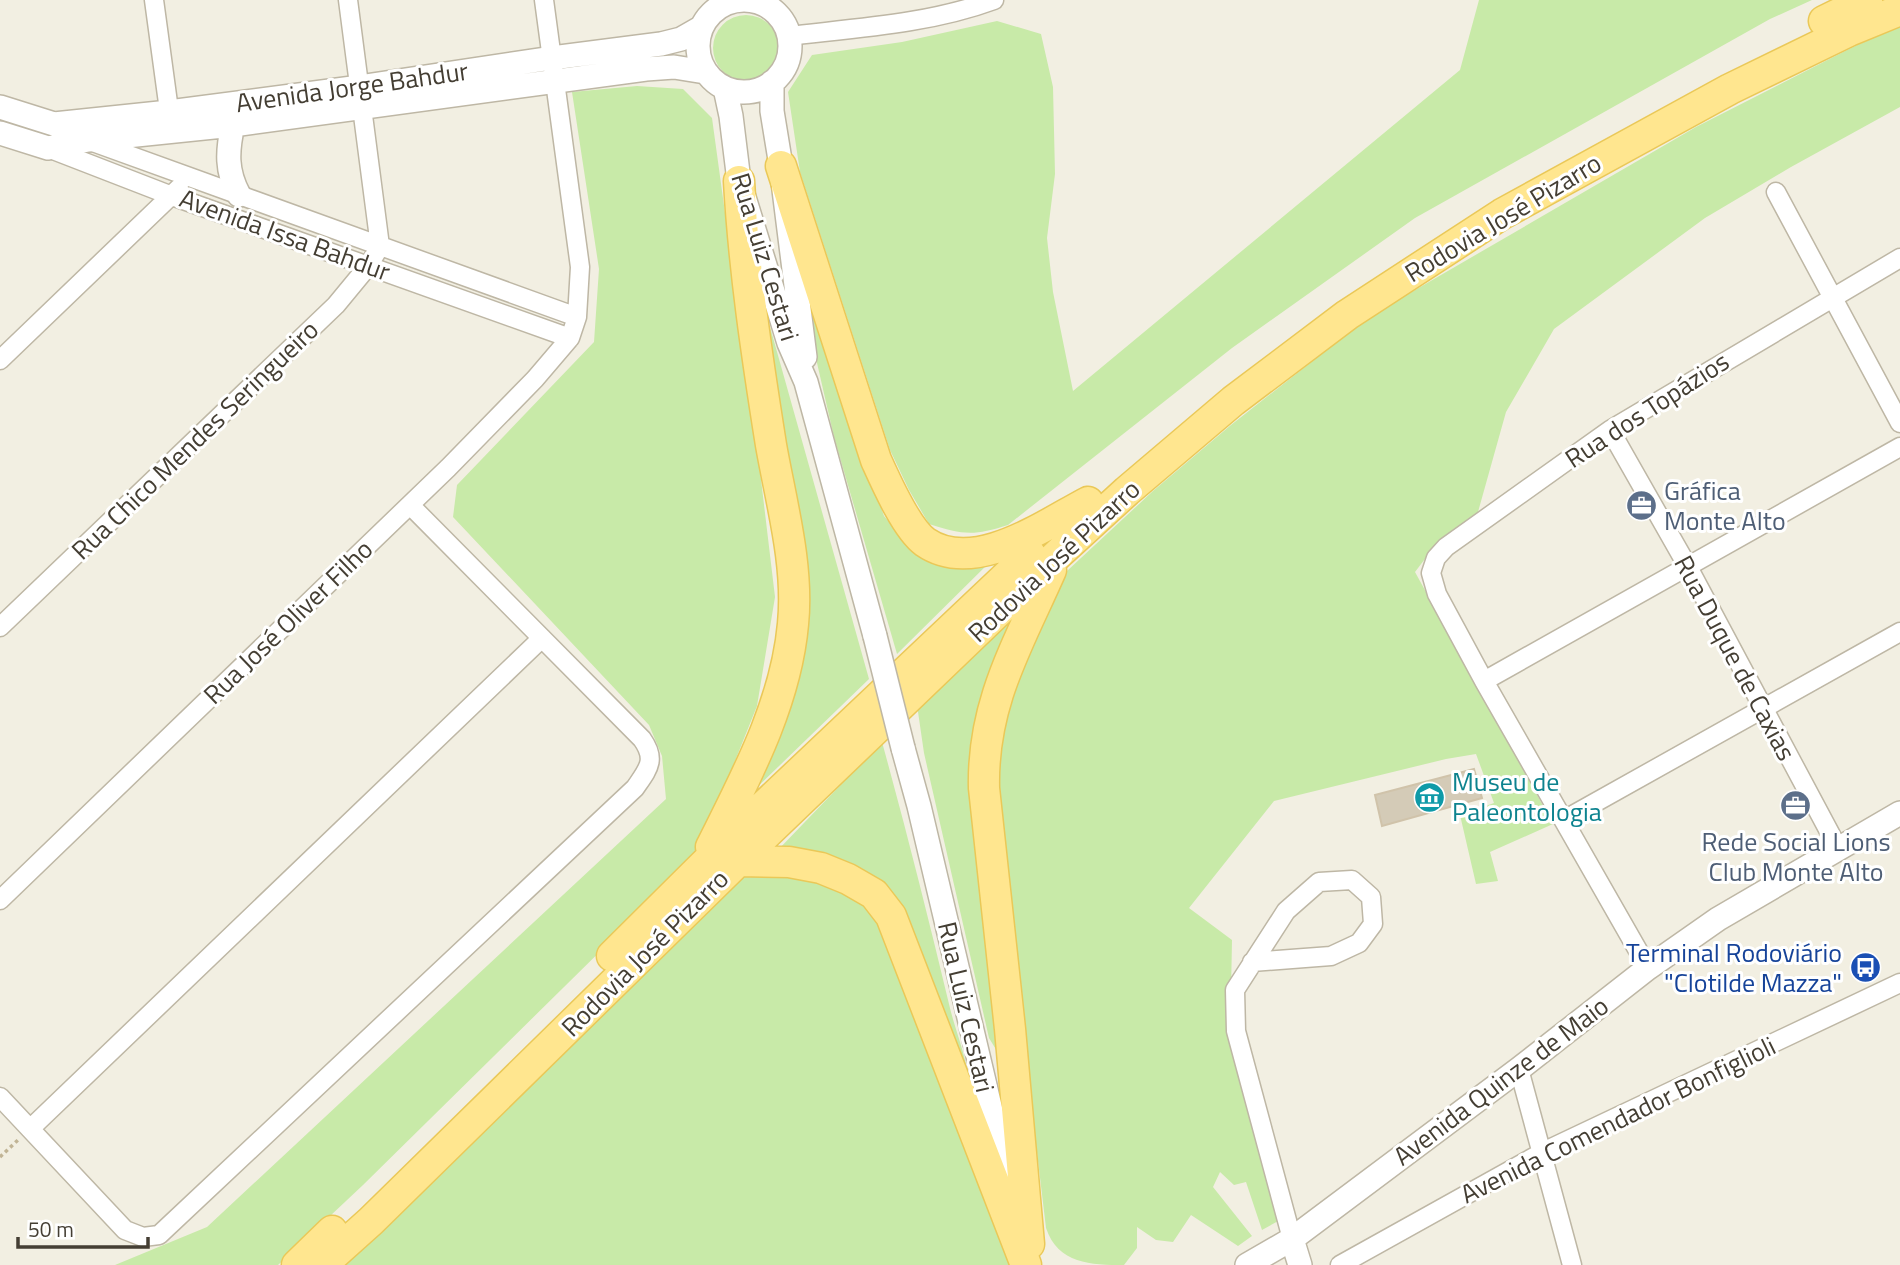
<svg xmlns="http://www.w3.org/2000/svg" width="1900" height="1265" font-family="'Titillium Web',sans-serif">
<style>
.green{fill:#c8eaa8}
.building{fill:#d4cbb7;stroke:#d0c3aa;stroke-width:2}
.lines{fill:none;stroke-linecap:round;stroke-linejoin:round}
.minor-casing{stroke:#beb7a5;stroke-width:21}
.tertiary-casing{stroke:#beb7a5;stroke-width:26}
.primary-casing{stroke:#eac858;stroke-width:33}
.path{stroke:#c1b495;stroke-width:3.5;stroke-dasharray:3.5 3.5;stroke-linecap:butt}
.minor{stroke:#fff;stroke-width:18}
.tertiary{stroke:#fff;stroke-width:23}
.primary{stroke:#ffe68f;stroke-width:30}
.tertiary-bridge-casing{stroke:#beb7a5;stroke-width:26;stroke-linecap:butt}
.tertiary-bridge{stroke:#fff;stroke-width:23}
.labels{text-anchor:middle;stroke-width:6;stroke-linejoin:round;paint-order:stroke}
.street-label{font-size:26px;fill:#443e33;stroke:#fff}
.service-label{font-size:26px;fill:#4e5e75;stroke:#fff;text-anchor:start}
.culture-label{font-size:26px;fill:#0d838f;stroke:#fff;text-anchor:start}
.transit-label{font-size:26px;fill:#164399;stroke:#fff;text-anchor:end}
</style>
<rect width="100%" height="100%" fill="#f2efe2"/>
<path class="green" d="M1479,0h333l-42,19 -355,199 -183,130 -224,177c-34,11 -45,10 -79,-1l-20,-34 -19,-40 -90,-278 -12,-80 24,-37 90,-13 95,-21 44,13 12,53 2,87 -8,64 6,54 20,99 387,-321z
M713 48a33 33 0 1 1 66 0a33 33 0 1 1-66 0Z
M1900,26v81l-109,60 -86,51 -151,111 -48,83 -28,100 -41,31 -22,29 138,252 -63,28 8,29 -22,3 -16,-69 34,-12 -18,-49 -30,5 -172,42 -85,107 43,32 -2,105 50,175 -18,10 -16,-48 -12,3 -14,-13 -7,15 39,49 -14,10 -47,-31 -18,27 -17,-2 -19,-13v21l-13,17c-33,0 -66,-1 -78,-37l-53,-445 3,-55 45,-119 26,-38 86,-80 78,-66 116,-91 44,-30 305,-177 157,-80z
M637,86l46,3 29,29 45,328 18,151 -18,109 -60,150 -334,329 -85,80h-163l92,-38 459,-428 -4,-43 -13,-31 -196,-208 4,-32 137,-143 5,-73 -27,-177z
M752,263l117,416 -121,117 55,-167z
M807,288l77,228 27,31 48,21 37,-12 -99,98 -63,-217 -17,-74z
M1022,611l-36,88 17,362 -14,-23 -65,-285 -7,-48z
M882,742c24,87 46,174 67,262 8,34 21,58 21,94l-75,-200 -119,-46z
M744,871l85,9 40,22 16,21 129,342h-669z"/>
<path class="building" d="M1474,769l8,29 -100,28 -7,-31z"/>
<g class="lines">
<defs>
<path id="minor" d="M154,0l17,125
M738,0v1
M788,36c69,-8 141,-12 206,-36
M90,141l487,176
M48,148l124,48 398,142
M1776,192l124,231
M0,360l179,-172
M1610,430l78,137 151,283
M0,627l336,-322 33,-40 11,-19 -32,-246
M1484,681l416,-234
M1564,820l336,-188
M0,900l448,-432 87,-89 35,-41 7,-21 3,-50 -36,-267
M1252,962l79,-6 28,-13 14,-19 -2,-27 -19,-17 -33,2 -33,29 -51,79 1,41 56,208
M1648,968l-164,-287 -47,-87 -6,-21 5,-15 10,-11 164,-117 290,-172
M1519,1069l53,196
M0,1097l125,133 18,7 16,-2 476,-447c13,-19 22,-28 7,-49l-232,-234
M31,1128l511,-490
M1340,1265l203,-113 357,-169"/>
<path id="tertiary" d="M698 46a46 46 0 1 1 92 0a46 46 0 1 1-92 0Z
M772,82v29l9,55 24,191
M725,88l6,28 8,65 50,162 17,39 69,254
M0,107l54,17 115,-12 191,-25 192,-29 109,-14 20,-5 21,-12
M233,125c-6,26 -7,46 6,70
M0,133l48,15 40,-8 145,-15 413,-56 28,-2 31,5
M903,748l16,58 82,347 15,50
M1292,1239l8,26
M1247,1265l45,-26 227,-170 129,-101 70,-49 182,-106"/>
<path id="primary" d="M1824,21l43,-21
M781,166l95,294c10,22 30,68 49,82 49,34 119,-17 163,-40
M711,847c35,-70 75,-144 82,-223 6,-59 -12,-122 -22,-179 -14,-88 -27,-175 -32,-264
M738,861l51,1 32,6 27,11 26,15 17,22 135,349
M612,956l137,-136 281,-266
M1029,1244l-19,-215 -26,-241c-2,-85 34,-143 67,-218
M297,1265l35,-34
M322,1265l49,-44 367,-360 319,-306 70,-64 106,-90 114,-86 155,-101 228,-125 119,-58 51,-21"/>
</defs>
<use href="#minor" class="minor-casing"/>
<use href="#tertiary" class="tertiary-casing"/>
<use href="#primary" class="primary-casing"/>
<path class="path" d="M0,1157l19,-18"/>
<use href="#minor" class="minor"/>
<use href="#tertiary" class="tertiary"/>
<use href="#primary" class="primary"/>
<defs>
<path id="tertiary-bridge" d="M875,636l28,112"/>
</defs>
<use href="#tertiary-bridge" class="tertiary-bridge-casing"/>
<use href="#tertiary-bridge" class="tertiary-bridge"/>
</g>
<defs>
<symbol id="office-disc" viewBox="-11 -11 22 22"><circle r="9.5" fill="#5c6f8a" stroke="#fff"/><path d="M-6-3h4V-5.5h4V-3h4V5H-6ZM-1-4.5V-3h2v-1.5ZM-6 0V1H6V0Z" fill="#fff"/></symbol>
<symbol id="museum-disc" viewBox="-11 -11 22 22"><circle r="9.5" fill="#0f9aa8" stroke="#fff"/><path d="M0-6L6-3V-2H-6V-3ZM-5-1h2V3h-2ZM-1-1h2V3h-2ZM3-1h2V3H3ZM-6 4H6V6H-6Z" fill="#fff"/></symbol>
<symbol id="bus-disc" viewBox="-11 -11 22 22"><circle r="9.5" fill="#1a4fb4" stroke="#fff"/><path d="M-5-6H5V4H4V6H2V4H-2V6H-4V4H-5ZM-3.5-4V0h7V-4ZM-3.5 1.2v1.5H-2V1.2ZM2 1.2v1.5H3.5V1.2Z" fill="#fff"/></symbol>
</defs>
<g fill-rule="evenodd">
<use href="#office-disc" x="1624" y="488" width="35" height="35"/>
<use href="#museum-disc" x="1412" y="780" width="35" height="35"/>
<use href="#office-disc" x="1778" y="788" width="35" height="35"/>
<use href="#bus-disc" x="1848" y="950" width="35" height="35"/>
</g>
<g class="labels">
<g class="street-label">
<text transform="translate(352 87) rotate(-8)" y="9">Avenida Jorge Bahdur</text>
<text transform="translate(1503 218) rotate(-31)" y="9">Rodovia José Pizarro</text>
<text transform="translate(285 235) rotate(20)" y="9">Avenida Issa Bahdur</text>
<text transform="translate(765 257) rotate(73)" y="9">Rua Luiz Cestari</text>
<text transform="translate(1647 410) rotate(-33)" y="9">Rua dos Topázios</text>
<text transform="translate(195 440) rotate(-44)" y="9">Rua Chico Mendes Seringueiro</text>
<text transform="translate(1054 561) rotate(-43)" y="9">Rodovia José Pizarro</text>
<text transform="translate(288 622) rotate(-44)" y="9">Rua José Oliver Filho</text>
<text transform="translate(1735 658) rotate(62)" y="9">Rua Duque de Caxias</text>
<text transform="translate(645 953) rotate(-45)" y="9">Rodovia José Pizarro</text>
<text transform="translate(966 1007) rotate(77)" y="9">Rua Luiz Cestari</text>
<text transform="translate(1501 1081) rotate(-37)" y="9">Avenida Quinze de Maio</text>
<text transform="translate(1618 1120) rotate(-26)" y="9">Avenida Comendador Bonfiglioli</text>
</g>
<g class="service-label">
<text x="1664" y="500">Gráfica<tspan x="1664" dy="30">Monte Alto</tspan></text>
<text x="1796" y="851" text-anchor="middle">Rede Social Lions<tspan x="1796" dy="30">Club Monte Alto</tspan></text>
</g>
<g class="culture-label">
<text x="1452" y="791">Museu de<tspan x="1452" dy="30">Paleontologia</tspan></text>
</g>
<g class="transit-label">
<text x="1842" y="962">Terminal Rodoviário<tspan x="1842" dy="30">"Clotilde Mazza"</tspan></text>
</g>
</g>
<path d="M18 1237v10h130v-10" fill="none" stroke="#443e33" stroke-width="3.5"/>
<text x="28" y="1237" font-size="21" fill="#443e33" stroke="#ffffff" stroke-width="5" paint-order="stroke">50 m</text>
</svg>
